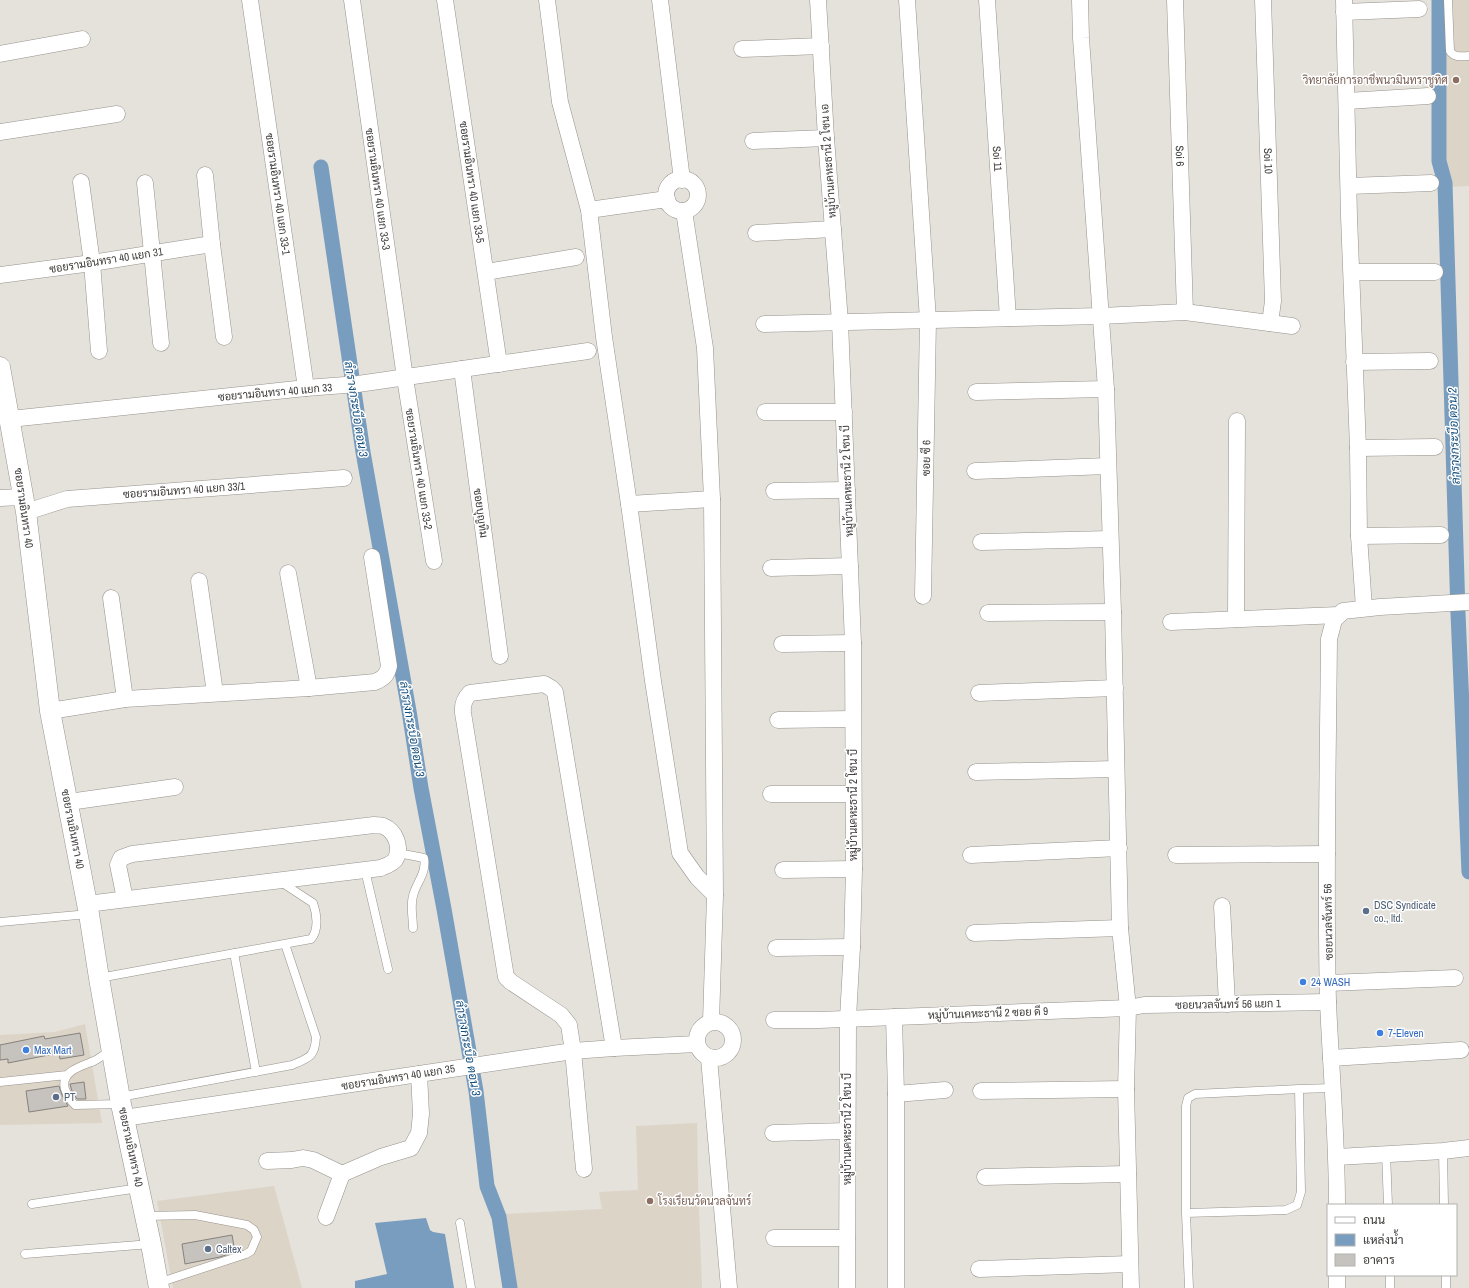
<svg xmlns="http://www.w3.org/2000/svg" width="1469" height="1288" font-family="'Archivo Narrow',Sarabun,sans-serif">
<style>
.built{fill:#ddd4c8}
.water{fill:#789dbf}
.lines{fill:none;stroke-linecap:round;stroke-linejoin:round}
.canal{stroke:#789dbf;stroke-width:15}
.building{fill:#c6c2bd;stroke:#85817c}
.service-casing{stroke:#96928c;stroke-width:9}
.minor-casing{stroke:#96928c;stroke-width:17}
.tertiary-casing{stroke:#96928c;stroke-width:21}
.service{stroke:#fff;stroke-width:8}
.minor{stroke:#fff;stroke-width:16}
.tertiary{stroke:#fff;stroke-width:20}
.education-dot{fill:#8d6e63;stroke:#fff;stroke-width:1.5}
.service-dot{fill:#5c6f8a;stroke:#fff;stroke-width:1.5}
.shop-dot{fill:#3f7fe0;stroke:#fff;stroke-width:1.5}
.labels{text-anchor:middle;stroke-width:3;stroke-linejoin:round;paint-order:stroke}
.education-label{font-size:11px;fill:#785e54;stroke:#fff;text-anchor:end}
.street-label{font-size:11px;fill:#3e3c3a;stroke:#fff}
.service-label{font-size:11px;fill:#4e5e75;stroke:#fff;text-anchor:start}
.shop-label{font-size:11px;fill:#366cbe;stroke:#fff;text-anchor:start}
.water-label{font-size:12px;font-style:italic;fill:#134d7a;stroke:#fff}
</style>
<rect width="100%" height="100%" fill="#e5e1db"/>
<path class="built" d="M1440,0h29v186l-21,1 -3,-26z
M85,1024l17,99 -102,2v-90l55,-3z
M697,1123l1,60 4,105h-185l-13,-74 98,-5 -3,-17 39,-2 -2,-64z
M274,1186l28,102h-129l-16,-87z"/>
<path class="water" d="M426,1218l4,12 3,2 12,2 9,54h-99v-7l32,-7 -12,-51z"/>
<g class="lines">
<path class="canal" d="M1439,0v161l6,22 13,430 11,259
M321,167l42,285 46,259 12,77 23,121 32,182 11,95 12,31 11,71"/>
</g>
<path class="building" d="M80,1033l4,22 -24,4 -1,-6 -51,10v-4l-8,1v-15l44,-9 1,3z
M84,1082l2,17h-9l-5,-8 -2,-7z
M59,1086l3,9 6,11 -39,6 -3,-21z
M232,1235l3,17 -15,5 -35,7 -3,-20z"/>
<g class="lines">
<defs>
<path id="service" d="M1448,0l2,51c4,7 12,5 19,5
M398,853l26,5c3,15 -8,25 -11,38 -3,10 0,22 0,32
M365,870l23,99
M0,922l89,-8
M234,953l22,119
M99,978l212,-39c8,-9 6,-25 2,-36l-32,-21
M111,1052c-6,1 -11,6 -17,9 -12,5 -34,10 -29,28 2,6 5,11 10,16l46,-1
M0,1082l67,-7
M1299,1089l-104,5 -7,4 -2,8v107l100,-3 11,-5 4,-13 -2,-103 34,-1
M120,1097l172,-32c17,-7 23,-8 24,-28l-31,-93
M1443,1151l1,54
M1386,1153l2,52
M32,1204l107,-16
M1186,1213l3,75
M146,1216l49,-1 52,10 7,5 3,7 -6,14 -5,3 -88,29
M460,1223l11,65
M25,1254l126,-10
M1390,1275v13
M1446,1275v13"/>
<g id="minor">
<path d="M250,0l56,388"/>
<path d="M352,0l53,378 29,183"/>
<path d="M445,0l54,364"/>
<path d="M547,0l13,102 29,108 15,127 25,167 24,177 27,172 17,24 18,18"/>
<path d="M660,0l22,180"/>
<path d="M818,0l8,138 14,184 13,321 1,226 -2,78 -4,71 -1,270"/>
<path d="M907,0l21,320 -5,276"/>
<path id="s1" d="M987,0l21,318"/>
<path d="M1080,0l1,38 25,351 7,223 7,316 8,80 -2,81 5,199"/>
<path id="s2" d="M1175,0l10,312"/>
<path id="s3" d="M1263,0l10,301 -3,22"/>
<path d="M1344,0l5,216 9,232 1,88 5,72"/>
<path d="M1344,12l75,-3"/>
<path d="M742,49l79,-3"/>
<path d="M0,54l82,-15"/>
<path d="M1347,101l81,-5"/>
<path d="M0,132l117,-18"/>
<path d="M753,141l73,-3"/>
<path d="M205,175l7,69 12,93"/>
<circle cx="682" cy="195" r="16"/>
<path d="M81,182l11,81 7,88"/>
<path d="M145,183l16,160"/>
<path d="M1349,186l82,-3"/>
<path d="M589,210l78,-11"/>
<path d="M684,211l21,137 7,151 3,396 -4,127"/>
<path d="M756,233l77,-4"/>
<path d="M486,272l90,-15"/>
<path d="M1352,272h83"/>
<path d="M0,275l92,-12 120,-19"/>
<path d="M764,324l337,-8 84,-4 107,14"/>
<path d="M1354,362l76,-1"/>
<path d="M462,369l38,287"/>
<path d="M976,392l130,-3"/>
<path d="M765,412h79"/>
<path d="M10,419l296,-31 52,-4 230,-33"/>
<path d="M1358,448l77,-1"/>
<path d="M975,471l133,-5"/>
<path d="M774,491l73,-1"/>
<path d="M0,498l23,-1"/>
<path d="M629,504l83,-5"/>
<path d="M26,512l41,-13 277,-21"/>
<path d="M1359,536l82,-1"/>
<path d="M981,542l129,-3"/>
<path d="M771,568l79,-2"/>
<path d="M288,573l21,115"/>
<path d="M199,581l16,112"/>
<path d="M111,598l14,101"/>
<path d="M988,613l125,-1"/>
<path d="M1236,619l1,-198"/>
<path d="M1171,622l168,-7"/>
<path d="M782,644l71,-1"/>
<path d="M979,693l136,-5"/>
<path d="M50,711l75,-12 184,-11 66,-6c9,-4 12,-7 14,-16l-17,-109"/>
<path d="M778,720l74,-1"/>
<path d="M976,772l140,-3"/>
<path d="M771,794h82"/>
<path d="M69,802l106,-15"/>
<path d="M971,855l148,-7"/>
<path d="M1176,855l151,-1"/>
<path d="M783,870l71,-1"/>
<path d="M87,904l294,-36c4,-2 11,-4 14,-8 7,-12 1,-29 -12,-34 -2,-1 -6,-1 -9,-1l-242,29 -11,4 -3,7 7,34"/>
<path d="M1222,906l5,98"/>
<path d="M974,933l146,-5"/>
<path d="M776,948l76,-1"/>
<path d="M1328,983l127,-5"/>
<path d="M894,1017l2,77"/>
<path d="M774,1020h45l309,-12 16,-3 184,-3"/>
<circle cx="715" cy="1040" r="18"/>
<path d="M709,1058l20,230"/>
<path d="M1331,1058l130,-8"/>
<path d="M981,1091l145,-2"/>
<path d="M124,1118l449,-67 41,-3 83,-4"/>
<path d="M773,1133l74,-2"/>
<path d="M1337,1157l106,-6 26,-3"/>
<path d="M267,1161l25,-1 11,-2 10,2 29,14"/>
<path d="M584,1169l-11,-118 -4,-26 -8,-10 -50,-33 -5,-5 -43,-264c-1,-8 1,-14 7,-20l74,-9 7,4 4,4 59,356"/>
<path d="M985,1177l143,-3"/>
<path d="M1337,1205c0,-68 -6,-135 -9,-203 -3,-121 0,-242 1,-363l5,-19 9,-9 37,-4 89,-5"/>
<path d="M326,1217l16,-43 39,-17 30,-9 8,-15 2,-19 -2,-40"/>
<path d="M774,1238h73"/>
<path d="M979,1269l151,-5"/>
<path d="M896,1288v-194l49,-4"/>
<path d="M1337,1288v-13"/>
</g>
<path id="tertiary" d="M0,367l26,145 24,199 39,203 10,64 22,126 30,140 8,44"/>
</defs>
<use href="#service" class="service-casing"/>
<use href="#minor" class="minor-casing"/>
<use href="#tertiary" class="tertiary-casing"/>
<use href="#service" class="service"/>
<use href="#minor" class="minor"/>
<use href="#tertiary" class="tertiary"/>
</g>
<g class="education-dot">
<circle cx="1456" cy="80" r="4"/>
<circle cx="650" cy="1201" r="4"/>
</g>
<g class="service-dot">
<circle cx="1366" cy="911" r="4"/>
<circle cx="56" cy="1097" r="4"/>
<circle cx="208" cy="1249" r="4"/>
</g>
<g class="shop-dot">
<circle cx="1303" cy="982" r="4"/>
<circle cx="1380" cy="1033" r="4"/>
<circle cx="26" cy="1050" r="4"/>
</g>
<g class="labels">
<g class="education-label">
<text x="1448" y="84">วิทยาลัยการอาชีพนวมินทราชูทิศ</text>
<text x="658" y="1205" text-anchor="start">โรงเรียนวัดนวลจันทร์</text>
</g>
<g class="street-label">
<text dy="4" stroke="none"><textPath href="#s2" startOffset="156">Soi 6</textPath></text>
<text dy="4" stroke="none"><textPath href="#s1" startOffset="159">Soi 11</textPath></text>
<text transform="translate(828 161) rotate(-94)" y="4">หมู่บ้านเคหะธานี 2 โซน เอ</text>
<text dy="4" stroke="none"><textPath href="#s3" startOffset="161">Soi 10</textPath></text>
<text transform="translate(472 182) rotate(82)" y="4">ซอยรามอินทรา 40 แยก 33-5</text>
<text transform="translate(378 189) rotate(82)" y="4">ซอยรามอินทรา 40 แยก 33-3</text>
<text transform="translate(278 194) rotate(82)" y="4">ซอยรามอินทรา 40 แยก 33-1</text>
<text transform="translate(106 260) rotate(-9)" y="4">ซอยรามอินทรา 40 แยก 31</text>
<text transform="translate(275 392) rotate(-5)" y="4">ซอยรามอินทรา 40 แยก 33</text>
<text transform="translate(926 458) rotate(-89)" y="4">ซอย ซี 6</text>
<text transform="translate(419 469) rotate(81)" y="4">ซอยรามอินทรา 40 แยก 33-2</text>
<text transform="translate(847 481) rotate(-92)" y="4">หมู่บ้านเคหะธานี 2 โซน บี</text>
<text transform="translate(184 490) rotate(-4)" y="4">ซอยรามอินทรา 40 แยก 33/1</text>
<text transform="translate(24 508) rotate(82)" y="4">ซอยรามอินทรา 40</text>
<text transform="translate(481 513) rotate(82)" y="4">ซอยบุญทิม</text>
<text transform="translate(853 805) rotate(-90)" y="4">หมู่บ้านเคหะธานี 2 โซน บี</text>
<text transform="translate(73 829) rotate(79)" y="4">ซอยรามอินทรา 40</text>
<text transform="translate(1328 922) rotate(-91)" y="4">ซอยนวลจันทร์ 56</text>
<text transform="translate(1228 1004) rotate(-1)" y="4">ซอยนวลจันทร์ 56 แยก 1</text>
<text transform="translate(988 1013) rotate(-2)" y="4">หมู่บ้านเคหะธานี 2 ซอย ดี 9</text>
<text transform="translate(398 1077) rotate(-9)" y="4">ซอยรามอินทรา 40 แยก 35</text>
<text transform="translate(847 1129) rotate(-90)" y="4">หมู่บ้านเคหะธานี 2 โซน บี</text>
<text transform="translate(131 1147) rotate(78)" y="4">ซอยรามอินทรา 40</text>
</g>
<g class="service-label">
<text x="1374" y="909">DSC Syndicate<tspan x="1374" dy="13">co., ltd.</tspan></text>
<text x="64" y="1101">PT</text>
<text x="216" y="1253">Caltex</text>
</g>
<g class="shop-label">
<text x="1311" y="986">24 WASH</text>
<text x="1388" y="1037">7-Eleven</text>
<text x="34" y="1054">Max Mart</text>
</g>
<g class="water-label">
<text transform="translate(356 409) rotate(81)" y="4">ลำรางกระบือ ตอน 3</text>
<text transform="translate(1454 436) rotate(-92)" y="4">ลำรางกระบือ ตอน 2</text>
<text transform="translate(412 729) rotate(80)" y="4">ลำรางกระบือ ตอน 3</text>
<text transform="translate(468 1048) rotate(80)" y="4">ลำรางกระบือ ตอน 3</text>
</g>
</g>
<rect x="1327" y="1204" width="130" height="72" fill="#ffffff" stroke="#b2b1b0"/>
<rect x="1335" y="1217" width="20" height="6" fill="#ffffff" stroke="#b2b1b0"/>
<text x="1363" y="1224" font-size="12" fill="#3e3c3a">ถนน</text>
<rect x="1335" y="1234" width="20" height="12" fill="#789dbf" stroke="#b2b1b0"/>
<text x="1363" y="1244" font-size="12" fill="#3e3c3a">แหล่งน้ำ</text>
<rect x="1335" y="1254" width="20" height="12" fill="#c6c2bd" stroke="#b2b1b0"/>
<text x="1363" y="1264" font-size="12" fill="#3e3c3a">อาคาร</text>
</svg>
